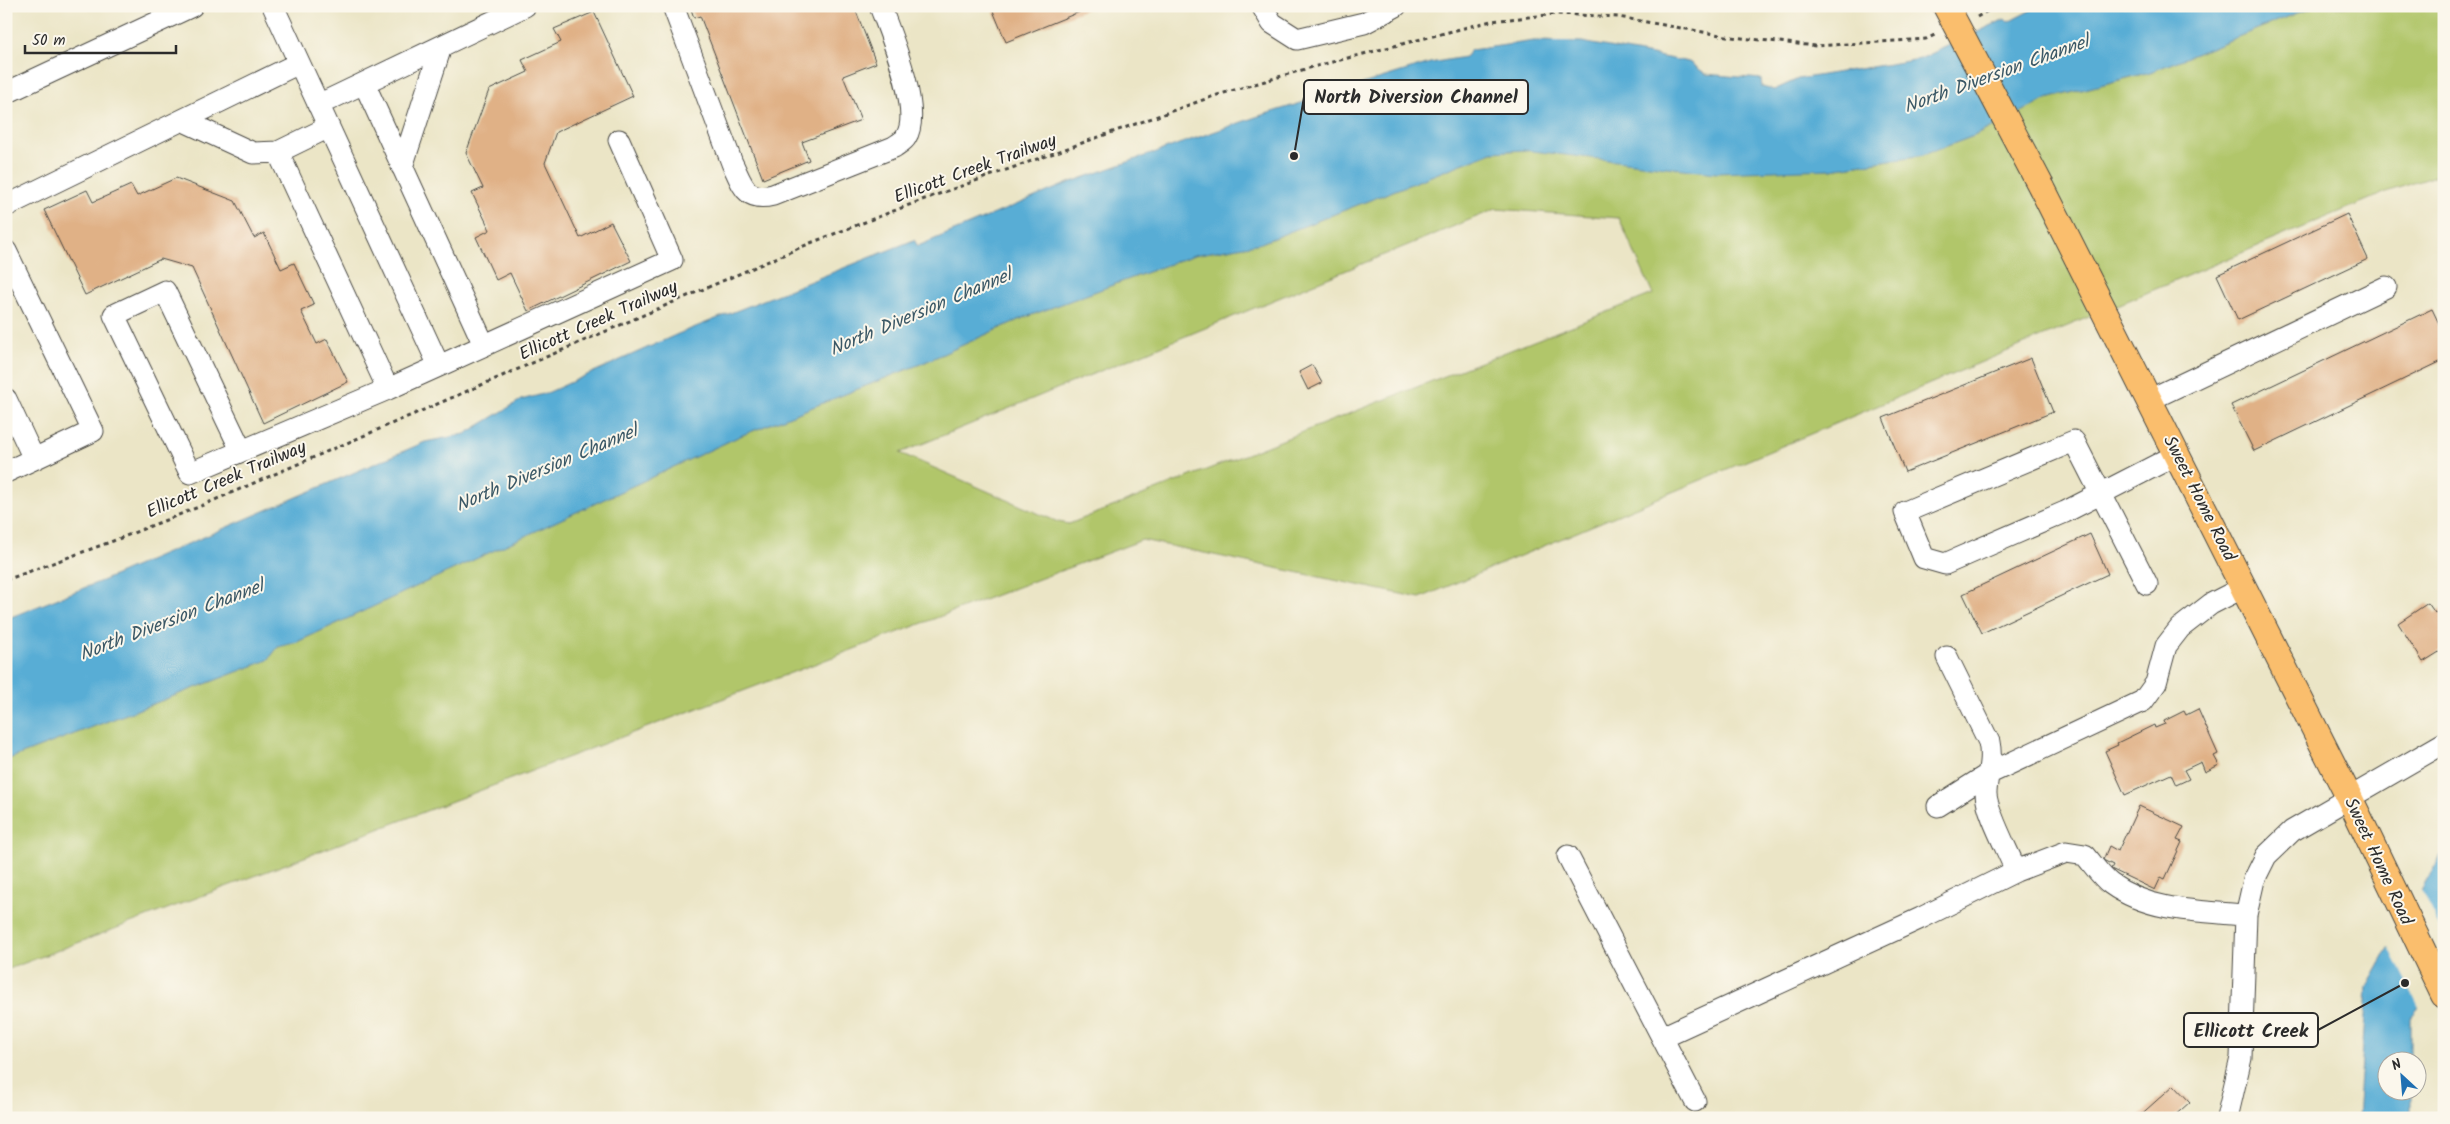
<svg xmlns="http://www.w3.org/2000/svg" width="2450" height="1124" font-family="Kalam,sans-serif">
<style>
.green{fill:#b1c66a;stroke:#6e784a;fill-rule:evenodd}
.water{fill:#59add5;stroke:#426c80}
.pier{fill:#ebe5c6}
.building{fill:#e0b186}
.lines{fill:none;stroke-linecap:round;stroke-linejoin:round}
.minor-casing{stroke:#484742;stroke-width:23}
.major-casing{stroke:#484742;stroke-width:28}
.path{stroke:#484742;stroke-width:3;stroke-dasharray:4 4;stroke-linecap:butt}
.minor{stroke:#fff;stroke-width:21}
.major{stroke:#fabe6d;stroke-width:26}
.major-bridge-casing{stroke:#484742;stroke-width:28;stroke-linecap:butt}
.major-bridge{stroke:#fabe6d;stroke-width:26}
.labels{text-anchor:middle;stroke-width:4;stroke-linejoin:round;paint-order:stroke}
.street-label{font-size:18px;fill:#2b2b2b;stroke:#fbf7ec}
.water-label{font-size:19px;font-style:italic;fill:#3b5866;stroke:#fbf7ec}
.leader{fill:none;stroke:#2b2b2b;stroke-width:2}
.callout-dot{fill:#2b2b2b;stroke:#fbf7ec;stroke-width:2}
.callout{fill:#fbf7ec;stroke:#2b2b2b;stroke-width:2}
.callout-label{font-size:19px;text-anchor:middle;font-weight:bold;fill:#2b2b2b}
</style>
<rect width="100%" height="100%" fill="#fbf7ec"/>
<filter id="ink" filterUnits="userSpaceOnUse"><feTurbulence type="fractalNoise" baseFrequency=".02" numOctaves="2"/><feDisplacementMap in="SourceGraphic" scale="10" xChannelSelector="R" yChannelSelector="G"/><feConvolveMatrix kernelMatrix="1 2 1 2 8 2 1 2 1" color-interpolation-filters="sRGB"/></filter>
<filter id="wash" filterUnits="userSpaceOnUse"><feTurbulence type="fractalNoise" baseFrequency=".0096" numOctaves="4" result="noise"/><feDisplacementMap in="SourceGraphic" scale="20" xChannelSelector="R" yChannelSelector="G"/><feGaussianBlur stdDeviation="1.12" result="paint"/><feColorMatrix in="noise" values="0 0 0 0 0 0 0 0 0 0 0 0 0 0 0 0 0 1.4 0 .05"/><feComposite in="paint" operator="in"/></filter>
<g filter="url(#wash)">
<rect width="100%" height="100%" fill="#ebe5c6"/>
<path class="green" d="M2315,6h129v167l-55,18 -969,407 -278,-58 -1136,430v-210l262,-100 10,-13 19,-5 443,-206 183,-73 95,-43 176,-65 67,-12 231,-91 32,-2 307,19 92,-14 51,-19 73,-37 103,-27zM1496,209l123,9 34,76 -584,230 -11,-2 -158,-69z"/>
<path class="water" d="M2039,6h276l-165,66 -103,27 -73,37 -51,19 -92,14 -115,4 -192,-23 -32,2 -231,91 -67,12 -176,65 -95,43 -183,73 -443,206 -19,5 -10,13 -262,100v-141l98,-39 321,-138 40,-8 56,-34 26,-7 131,-59 236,-94 4,6 153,-64 185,-65 174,-54 35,-6 6,-7 63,-9 48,1 107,20 17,12 55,5 1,8 12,3 24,-11 122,-20 85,-40 3,3z
M2444,850v128l-34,40v43l-22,1v30h22v26h-52l9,-131z"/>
<path class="pier" d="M2420,888l24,49v45l-24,28 -32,-65z"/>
<g id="blocks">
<path class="building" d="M690,6h164l22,57 -33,13 18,44 -59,22 7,18 -46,19 -63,-163 -6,2z
M991,6h103l-88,36z
M594,12l39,84 -77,36 -11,31 35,75 31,-16 20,39 -103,50 -18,-38 -14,7 -20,-43 14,-7 -18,-37 11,-5 -17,-35 23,-63 39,-18 -6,-12 39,-18 -7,-13z
M176,178l59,23 19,37 10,-5 17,36 13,-6 20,42 -13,6 16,33 10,-5 21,43 -85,41 -71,-155 -31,-9 -76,36 -41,-85 43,-20 6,12 38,-17 6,11z
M2347,214l21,45 -130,61 -21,-45z
M2432,309l12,25v26l-190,91 -23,-46z
M2031,358l22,54 -148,60 -22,-54z
M1312,365l10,18 -14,7 -9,-18z
M2090,534l18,40 -126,59 -19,-39z
M2428,603l7,10 9,-6v42l-21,13 -25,-39z
M2198,709l20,45 -4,2 5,9 -14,7 -4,-10 -17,8 5,9 -13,6 -5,-11 -46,21 -20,-44 13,-6 -1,-2 37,-18 1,3 10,-4 -1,-3 20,-10 2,4z
M2139,806l45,21 -7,13 5,2 -17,37 -4,-2 -6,13 -44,-21 2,-4 -10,-5 6,-14 9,5z
M2174,1085l16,17 -18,16h-35z"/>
</g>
</g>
<g filter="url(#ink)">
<use href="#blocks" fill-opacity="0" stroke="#484742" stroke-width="1"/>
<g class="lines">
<defs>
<path id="minor" d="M273,6l166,360 233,-106 -53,-120
M673,6l59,157c11,22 13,39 41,32l121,-48c4,-3 10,-6 12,-10 17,-26 -16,-104 -26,-131
M1262,6l10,17 25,16 67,-16 32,-17
M364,83l120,262
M6,93l186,-87
M318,105l207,-99
M184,121l69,32 25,-1 51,-25
M402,167l39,-120
M6,206l293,-143
M6,251l87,180 -59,28
M388,389l51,-23
M6,399l28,60 -28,13
M2151,399l235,-112
M241,450l-76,-159 -51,24 76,158 198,-84 -110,-237
M2147,584l-73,-143 -169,71 19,46 21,6 120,-52 113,-58
M1947,657l42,85c4,19 -2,32 -3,50 -1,17 23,61 30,79
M1938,806l52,-33 153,-72 13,-18 10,-37 14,-18 31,-24 33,-17
M1568,856l127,245
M1662,1037l259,-119 95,-47 50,-19 19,3c8,9 16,22 26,29 39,28 89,27 135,31
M2227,1118l14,-60 5,-143 8,-35 12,-24 26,-25 152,-88"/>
<path id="major" d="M2042,188l307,609 95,198"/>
</defs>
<use href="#minor" class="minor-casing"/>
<use href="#major" class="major-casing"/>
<path class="path" d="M1977,17l19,-11
M6,580l107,-39 83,-33 617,-266 109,-42 292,-104 95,-28 182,-47 66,-7 61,3 114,20 84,9 110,-7 11,-5"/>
<use href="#minor" class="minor"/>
<use href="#major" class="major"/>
<defs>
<path id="major-bridge" d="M1946,6l96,182"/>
</defs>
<use href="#major-bridge" class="major-bridge-casing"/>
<use href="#major-bridge" class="major-bridge"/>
</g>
</g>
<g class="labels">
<g class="street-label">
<text transform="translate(975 168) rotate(-20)" y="6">Ellicott Creek Trailway</text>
<text transform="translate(598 320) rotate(-24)" y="6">Ellicott Creek Trailway</text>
<text transform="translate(226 479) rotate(-23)" y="6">Ellicott Creek Trailway</text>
<text transform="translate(2200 498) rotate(63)" y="6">Sweet Home Road</text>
<text transform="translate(2379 861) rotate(65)" y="6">Sweet Home Road</text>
</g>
<g class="water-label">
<text transform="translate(1996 73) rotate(-20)" y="7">North Diversion Channel</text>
<text transform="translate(920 311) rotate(-23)" y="7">North Diversion Channel</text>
<text transform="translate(546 467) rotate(-23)" y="7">North Diversion Channel</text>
<text transform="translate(171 619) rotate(-21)" y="7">North Diversion Channel</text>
</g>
</g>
<path class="leader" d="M1294 156L1304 97M2405 983L2318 1030"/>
<g class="callout-dot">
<circle cx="1294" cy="156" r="5"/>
<circle cx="2405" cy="983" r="5"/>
</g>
<g class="callout">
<rect x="1304" y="80" width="224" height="34" rx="5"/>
<rect x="2184" y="1013" width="134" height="34" rx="5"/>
</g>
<g class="callout-label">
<text x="1416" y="103">North Diversion Channel</text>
<text x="2251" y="1037">Ellicott Creek</text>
</g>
<rect width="2450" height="1124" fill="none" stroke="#fbf7ec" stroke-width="25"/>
<g transform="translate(2402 1076) rotate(334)"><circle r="24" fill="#fbf7ec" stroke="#a8a59f"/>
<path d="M0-4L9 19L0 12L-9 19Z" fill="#1f6fb2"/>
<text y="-8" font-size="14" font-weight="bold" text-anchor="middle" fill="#2b2b2b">N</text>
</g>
<path d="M25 45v8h151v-8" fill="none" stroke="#2b2b2b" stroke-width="2.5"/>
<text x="32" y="45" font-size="15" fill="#2b2b2b" stroke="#fbf7ec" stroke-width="4" paint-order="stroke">50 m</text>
</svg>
